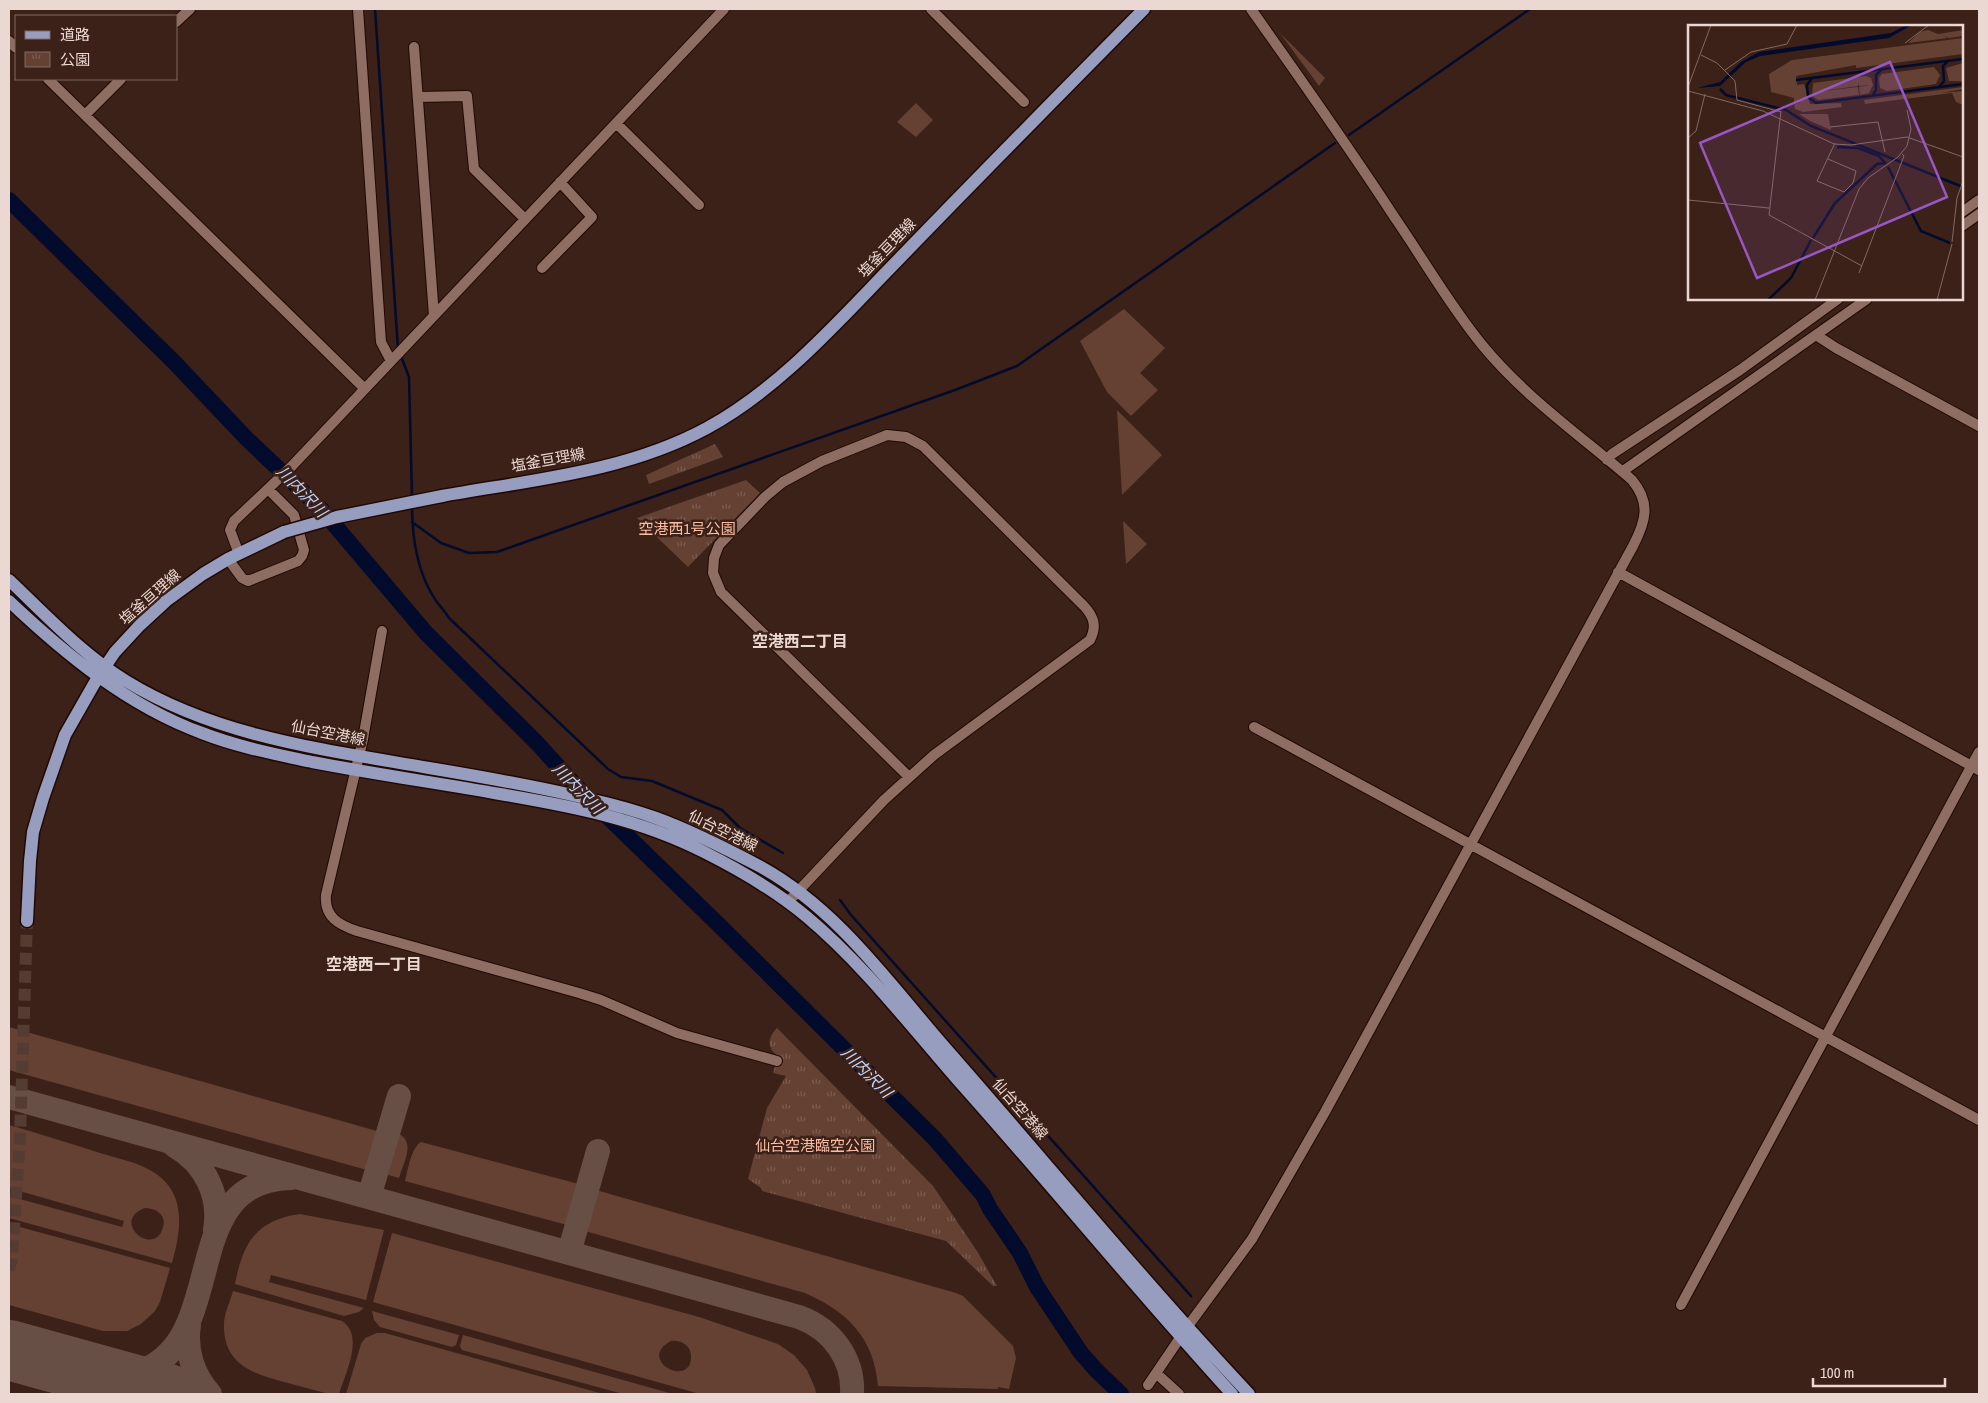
<svg xmlns="http://www.w3.org/2000/svg" width="1988" height="1403" font-family="'Archivo Narrow','Noto Sans JP',sans-serif">
<style>
.grass{fill:#654134;fill-rule:evenodd}
.park{fill:url(#park-tufts)}
.lines{fill:none;stroke-linecap:round;stroke-linejoin:round}
.stream{stroke:#030b2d;stroke-width:2.5}
.river{stroke:#030b2d;stroke-width:16}
.taxiway{stroke:#684f46;stroke-width:24}
.runway{stroke:#684f46;stroke-width:60}
.major-tunnel{stroke:#553c33;stroke-width:12;stroke-dasharray:12 6;stroke-linecap:butt}
.minor-casing{stroke:#210903;stroke-width:12}
.major-casing{stroke:#210903;stroke-width:15}
.minor{stroke:#8e6e63;stroke-width:10}
.major{stroke:#979dbf;stroke-width:12}
.major-bridge-casing{stroke:#210903;stroke-width:15;stroke-linecap:butt}
.major-bridge{stroke:#979dbf;stroke-width:12}
.labels{text-anchor:middle;stroke-width:5;stroke-linejoin:round;paint-order:stroke}
.street-label{font-size:15px;fill:#ebd8d2;stroke:#3b2117}
.park-label{font-size:15px;fill:#fcbda6;stroke:#3b2117}
.water-label{font-size:16px;font-style:italic;fill:#c1d4fc;stroke:#3b2117}
.neighbourhood-label{font-size:16px;font-weight:bold;fill:#ebd8d2;stroke:#3b2117}
.inset-river{fill:none;stroke:#030b2d;stroke-width:2.5}
.inset-road{fill:none;stroke:#816a62;stroke-width:1}
.view{fill:#9757c4;fill-opacity:0.15;stroke:#9757c4;stroke-width:2.5}
.inset-edge{fill:none;stroke:#ebd8d2;stroke-width:2.5}
</style>
<defs>
<pattern id="park-tufts" width="24" height="20" patternUnits="userSpaceOnUse" patternTransform="scale(1.25)"><rect width="24" height="20" fill="#654134"/><path d="M3 7l-1-3M5 7V3M7 7l1-3M15 17l-1-3M17 17v-4M19 17l1-3" fill="none" stroke="#7b5c50"/></pattern>
</defs>
<rect width="100%" height="100%" fill="#3b2117"/>
<path class="grass" d="M1280,33l45,45 -6,8z
M916,103l17,17 -17,17 -19,-15z
M1124,309l41,39 -25,25 18,17 -27,26 -24,-24 -27,-51z
M1117,410l45,45 -40,40z
M1123,521l24,23 -21,20z
M9,1027l368,104 -10,39 -358,-100z
M9,1125c31,9 61,18 91,28 16,5 33,8 48,16 39,20 34,58 24,94l-163,-45v-22l113,31 2,-6 -115,-33zM145,1208c11,0 22,7 18,19 -8,32 -54,-6 -18,-19z
M399,1134c17,9 4,29 0,44l-11,-3z
M421,1142l158,42 -12,41 -162,-44c3,-11 6,-33 16,-39z
M596,1190l360,103 7,3 50,50 3,12 -7,31 -11,-2v2l-120,-3c-4,-48 -30,-74 -73,-93l-220,-62z
M300,1214l84,16 -18,70 -95,-25 -2,7 95,26 -5,4 -15,4 -109,-32c8,-41 21,-64 65,-70z
M9,1224l161,44 -10,34 -5,9 -14,13 -14,7h-24l-94,-26z
M392,1233l307,84 79,27 16,11 13,15 8,18 1,6h-116l-327,-92zM671,1341c10,-1 19,4 20,14 2,35 -56,5 -20,-14z
M233,1291l109,30c23,15 3,53 -3,73h-10c-15,-4 -30,-8 -45,-12 -30,-8 -59,-17 -60,-54 -1,-12 6,-26 9,-37z
M372,1311l87,24 -3,10 -4,2 -72,-20 -6,-7z
M377,1333h8l218,61h-257l15,-50 4,-6z
M463,1335l210,59h-50l-161,-44 -2,-4z"/>
<path class="park" d="M715,444l8,13 -74,27 -3,-9z
M746,480l14,13 -72,74 -51,-49z
M777,1028l156,158 44,65 20,35h-4l-47,-45 -184,-50 -1,-3 -13,-9 19,-71 19,-32 -13,-3 5,-17c-12,-8 -10,-19 -1,-28z"/>
<g class="lines">
<path class="stream" d="M375,9l23,340
M1349,135l181,-126
M401,356l8,21 3,120
M412,505c0,30 5,65 21,91 4,7 11,14 16,22l159,151 13,8 31,4 70,29 18,18 43,25
M412,522l29,21 28,10 28,-1 458,-162 62,-24 318,-223
M840,900l11,15 340,381"/>
<path class="river" d="M9,200l166,163 72,76 74,70 105,124 112,111 37,41 146,142 214,212 48,56 7,14 30,44 17,34 44,66 15,17 25,24"/>
<path class="taxiway" d="M9,1097l790,220c33,12 55,42 53,77
M175,1146c30,17 46,50 40,84
M369,1197l30,-101
M569,1253l29,-102
M189,1325c-4,25 4,50 21,69
M93,1373c20,4 40,3 59,-7 75,-41 28,-186 139,-188"/>
<path class="runway" d="M9,1350l159,44"/>
<path class="major-tunnel" d="M9,1270l3,-12 8,-121 7,-216"/>
<defs>
<path id="minor" d="M358,9l23,333 10,19
M931,9l93,93
M176,22l14,-13
M9,41l7,7
M414,47l20,269
M48,79l317,310
M418,97l49,-1 7,73 51,50
M85,115l36,-36
M616,123l83,82
M1962,212l17,-12
M1962,226l17,-12
M542,268l50,-51 -32,-35
M1816,335l20,13 143,78
M1607,460l5,-6 128,-84 98,-71
M1623,471l244,-172
M239,554l-9,-24 4,-9 57,-54 433,-458
M228,559l14,19 6,3 50,-20 4,-5 2,-6 -10,-35 -26,-26
M1618,572l361,198
M382,631l-19,108 -37,156c-2,22 13,30 31,36l222,62 22,7 76,33 100,28
M1254,727l725,393
M788,902l96,-102 50,-45 156,-115c7,-14 4,-23 -6,-34l-161,-160 -17,-9 -19,-2 -65,26 -39,21 -18,15 -46,48 -5,13 -1,15 8,19 188,185
M1681,1305l298,-553
M1156,1373l23,21
M1148,1385l40,-59 64,-87 73,-127 308,-566c13,-25 18,-43 -1,-66 -51,-44 -106,-82 -149,-134 -33,-40 -59,-86 -88,-128 -46,-71 -95,-140 -144,-209"/>
<path id="major" d="M442,496c89,-16 184,-24 265,-68 75,-41 133,-109 192,-169 81,-84 163,-167 245,-250
M9,580c37,35 73,74 117,101 91,56 200,69 303,87 54,9 107,18 160,31 22,5 45,11 67,19 36,13 71,31 105,49 78,43 129,118 187,184 100,114 197,232 301,343
M9,601c56,53 119,105 193,132 36,14 73,21 110,29 63,12 126,21 188,32 70,12 140,25 204,58 36,18 72,39 103,65 56,47 102,107 150,162 93,104 181,212 275,315
M27,921l3,-60 3,-29 10,-34 22,-63 33,-58 17,-25 25,-27 26,-24 37,-27 25,-15 56,-27"/>
</defs>
<use href="#minor" class="minor-casing"/>
<use href="#major" class="major-casing"/>
<use href="#minor" class="minor"/>
<use href="#major" class="major"/>
<defs>
<path id="major-bridge" d="M284,532l53,-15 105,-21"/>
</defs>
<use href="#major-bridge" class="major-bridge-casing"/>
<use href="#major-bridge" class="major-bridge"/>
</g>
<g class="labels">
<g class="street-label">
<text transform="translate(887 248) rotate(-46)" y="5">塩釜亘理線</text>
<text transform="translate(548 460) rotate(-10)" y="5">塩釜亘理線</text>
<text transform="translate(150 597) rotate(-41)" y="5">塩釜亘理線</text>
<text transform="translate(328 733) rotate(11)" y="5">仙台空港線</text>
<text transform="translate(723 831) rotate(26)" y="5">仙台空港線</text>
<text transform="translate(1020 1109) rotate(49)" y="5">仙台空港線</text>
</g>
<g class="park-label">
<text x="687" y="534">空港西1号公園</text>
<text x="815" y="1151">仙台空港臨空公園</text>
</g>
<g class="water-label">
<text transform="translate(302 491) rotate(46)" y="6">川内沢川</text>
<text transform="translate(578 788) rotate(45)" y="6">川内沢川</text>
<text transform="translate(867 1072) rotate(45)" y="6">川内沢川</text>
</g>
<g class="neighbourhood-label">
<text x="800" y="647">空港西二丁目</text>
<text x="374" y="970">空港西一丁目</text>
</g>
</g>
<g transform="translate(1688 25)">
<rect width="275" height="275" fill="#3b2117"/>
<path d="M240,5l10,4 25,-4v6l-14,2 -8,-4 7,4 -40,5 12,-11zM275,13v16l-107,14v-3l-60,11 1,9 7,-1 6,20 31,-1 1,4 -39,5 -8,-3 -1,-4 8,-4 -8,3v-6l-23,-6 -2,-18 23,-14zM275,38v18h-14l-3,-13zM246,42l6,8 -4,9 -49,7 -7,-3 -1,-10 3,-4zM178,51l5,2 2,7 -4,8 -9,2 -1,-8 10,-2 -10,1 -1,-4v4l-43,6 43,-5 1,8 -41,5 -6,-4 1,-13zM275,62v2l-22,4 22,-2v14l-7,-3 -4,-9 -87,11 -1,-4z" fill="#654134"/>
<path d="M111,89h29l3,16 -21,-9z" fill="#654134"/>
<path d="M218,0h6l-23,13 -129,18 -14,6 -26,24 -23,2 23,-6 21,-20 18,-10 132,-19z" fill="#030b2d"/>
<path class="inset-river" d="M124,53l-5,7 1,12 8,6 147,-19M108,55l167,-21M251,62l5,-6 -1,-15 6,-6M32,64l6,6 60,15 25,16 152,61M185,70l3,-5v-15l6,-6M149,122l21,1 21,8 7,8M200,142l33,64 29,12M125,213l22,-35 42,-39 9,-1M80,275l23,-22 20,-38"/>
<path class="inset-road" d="M217,18l24,-18M13,30l16,8 18,18 2,19 44,12M37,45l26,-18 36,-8 10,-19M0,62l23,-62M0,66l75,20 71,33 17,1 56,-8 56,20M93,86l-12,104 93,51M142,102l48,-5 7,30M0,113l8,-7 9,-37M140,134l28,12 -3,12 -9,9 -27,-11 18,-38M0,175l81,8M264,217l5,-44 6,-17M171,248l45,-117 -2,-2M127,275l44,-111 9,-11 30,-21 9,-11 4,-17 -4,-19M249,275l15,-56"/>
<path class="view" d="M202,37l57,135 -190,81 -57,-135z"/>
<rect width="275" height="275" class="inset-edge"/>
</g>
<rect width="1988" height="1403" fill="none" stroke="#ebd8d2" stroke-width="20"/>
<rect x="15" y="15" width="162" height="65" fill="#3b2117" stroke="#816a62"/>
<rect x="25" y="31" width="25" height="8" fill="#979dbf" stroke="#816a62"/>
<text x="60" y="40" font-size="15" fill="#ebd8d2">道路</text>
<rect x="25" y="52" width="25" height="15" fill="url(#park-tufts)" stroke="#816a62"/>
<text x="60" y="65" font-size="15" fill="#ebd8d2">公園</text>
<path d="M1813 1378v8h132v-8" fill="none" stroke="#ebd8d2" stroke-width="2.5"/>
<text x="1820" y="1378" font-size="15" fill="#ebd8d2" stroke="#3b2117" stroke-width="4" paint-order="stroke">100 m</text>
</svg>
